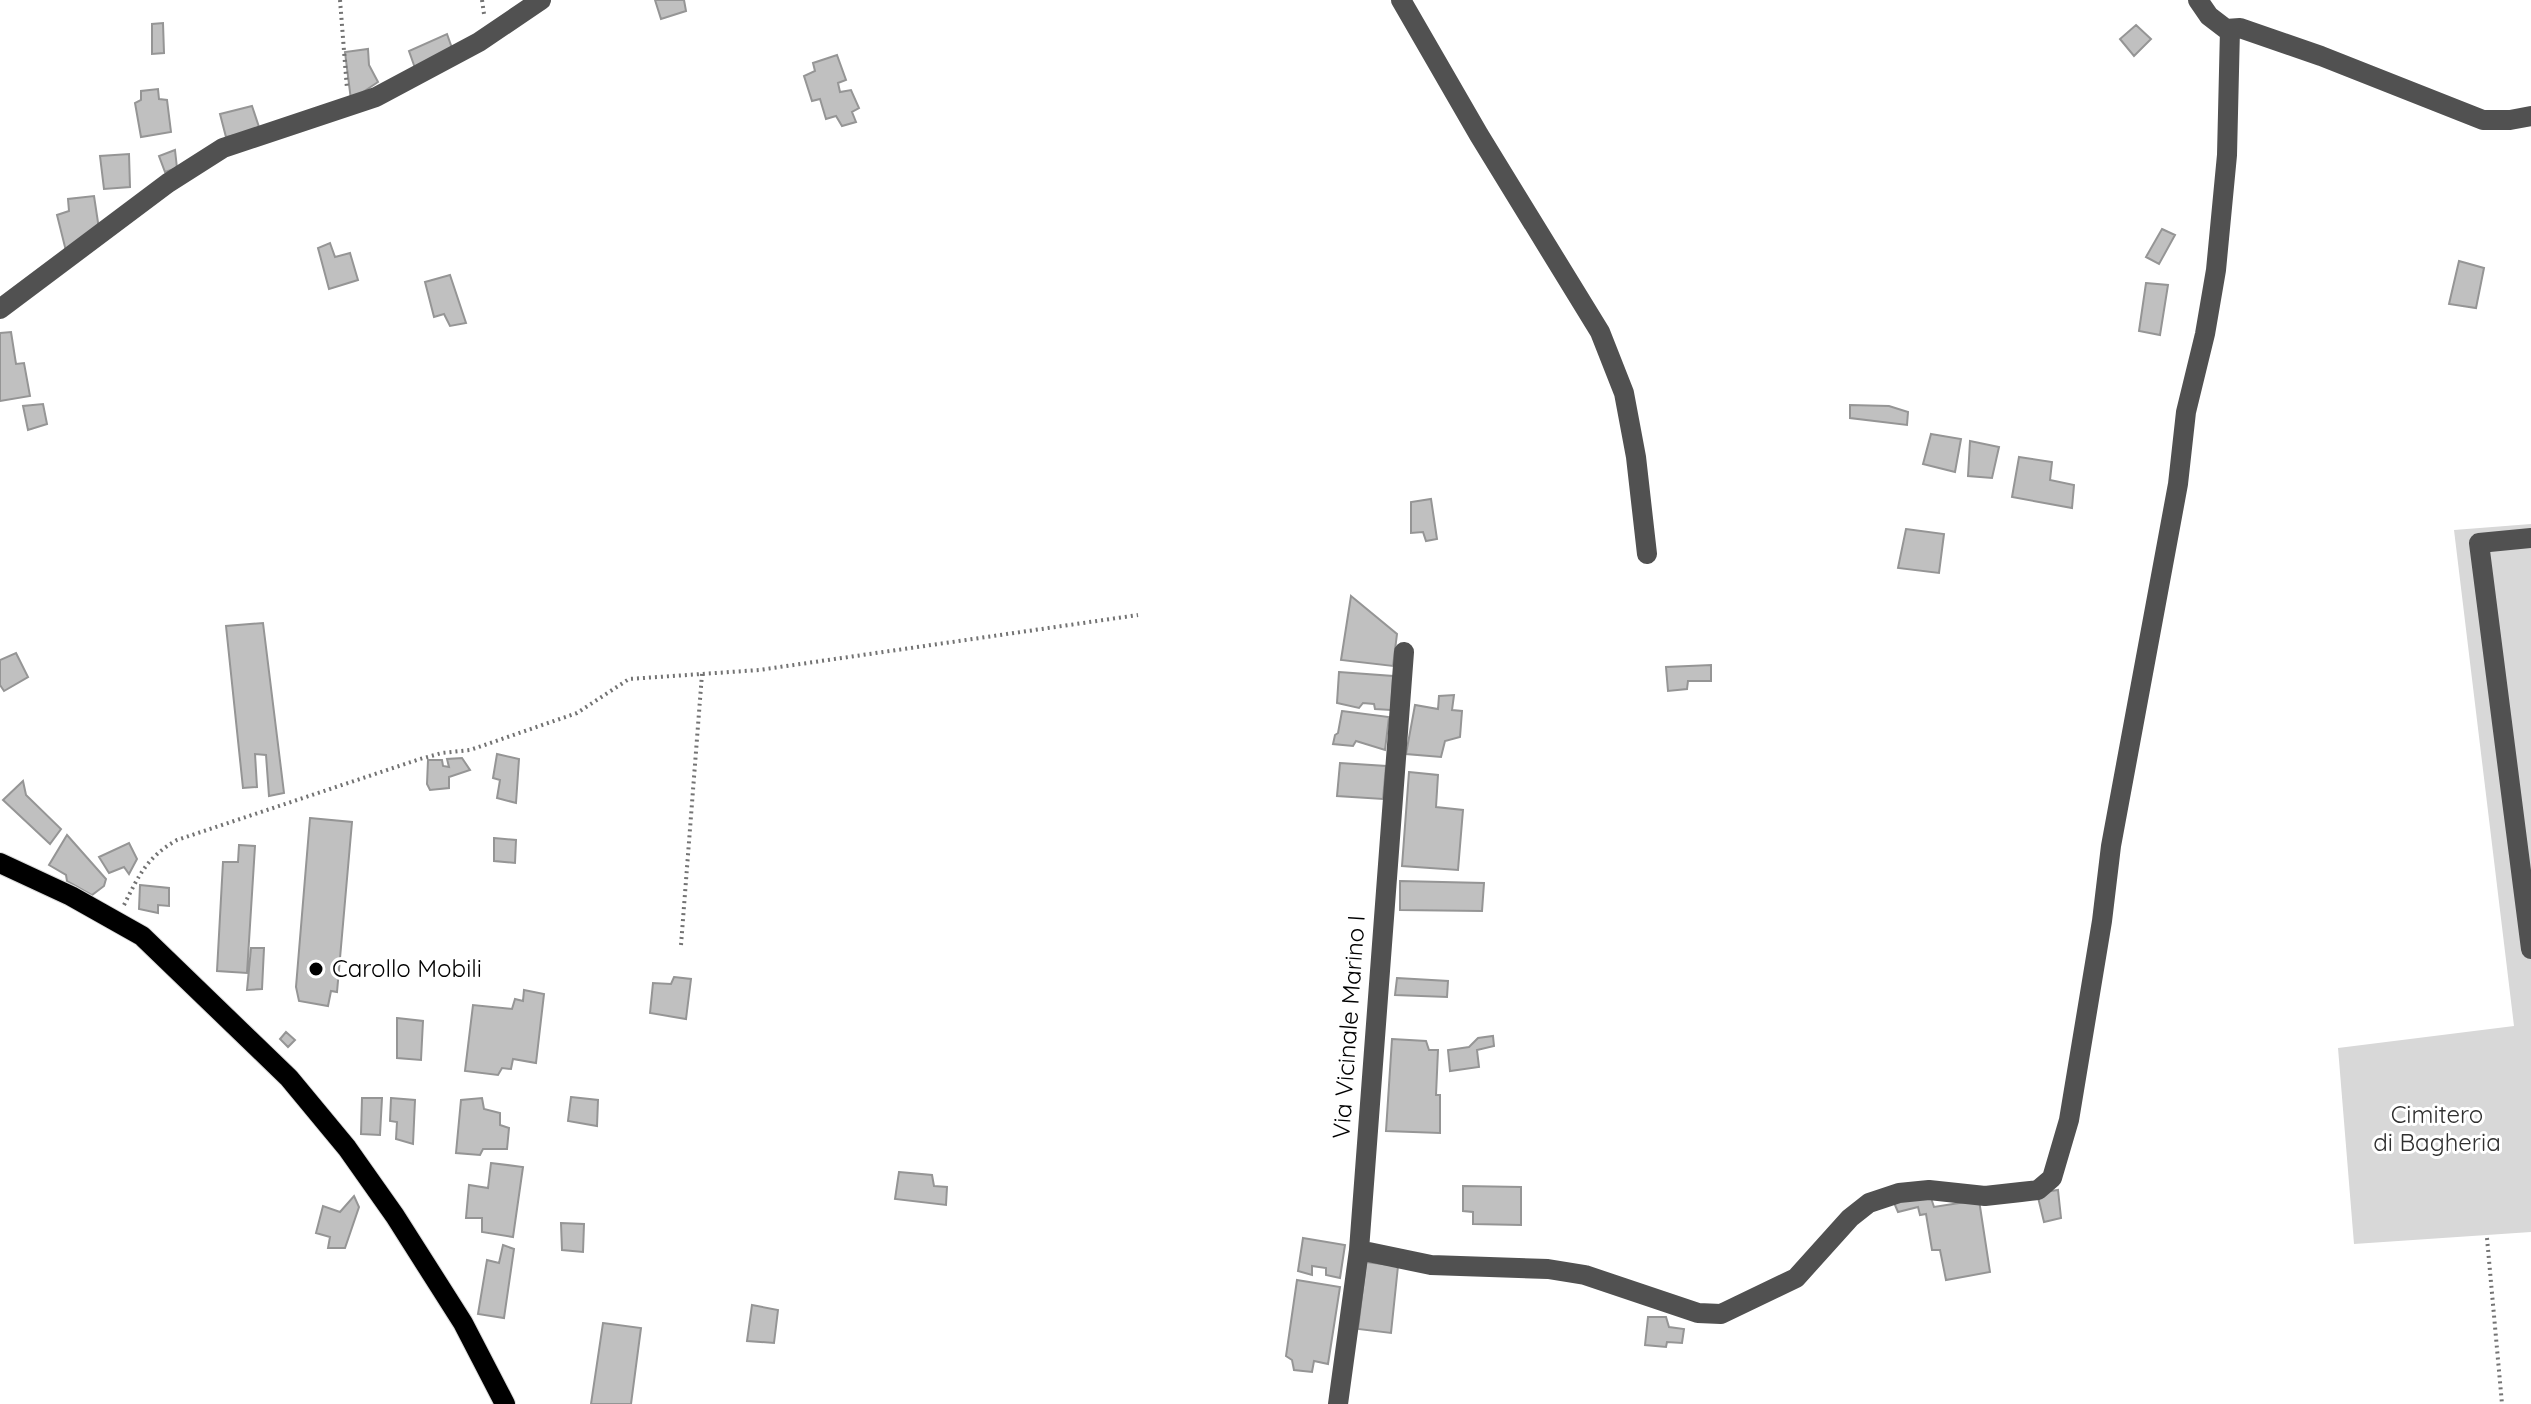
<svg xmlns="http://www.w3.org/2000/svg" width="2531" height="1404" font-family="Quicksand,sans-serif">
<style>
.green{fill:#d8d8d8}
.building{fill:#c0c0c0;stroke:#959595;stroke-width:2}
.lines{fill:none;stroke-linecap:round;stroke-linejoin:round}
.major-casing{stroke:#dbdbdb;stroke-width:22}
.path{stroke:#737373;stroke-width:4;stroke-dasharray:2 4;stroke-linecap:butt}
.minor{stroke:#515151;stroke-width:20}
.major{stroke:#000;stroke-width:20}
.poi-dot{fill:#000;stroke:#fff;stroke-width:3}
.labels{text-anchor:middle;stroke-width:6;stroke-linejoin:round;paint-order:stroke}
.poi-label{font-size:24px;fill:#000;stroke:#fff;text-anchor:start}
.street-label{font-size:24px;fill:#000;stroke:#fff}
.park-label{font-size:24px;fill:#2f2f2f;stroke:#fff}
</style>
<rect width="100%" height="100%" fill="#fff"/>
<path class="green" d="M2531,524v708l-177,12 -16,-196 176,-22 -60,-496z"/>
<path class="building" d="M655,0h29l2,11 -25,8z
M163,23l1,30 -12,1v-30z
M2136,25l15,14 -17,17 -14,-17z
M447,34l6,17 -38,17 -6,-17z
M368,49l1,16 9,17 -27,18 -6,-48z
M837,55l9,25 -8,3 2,9 11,-2 8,18 -7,4 4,10 -14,4 -6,-10 -10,3 -6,-20 -8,2 -8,-25 11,-5 -2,-8z
M158,89l1,10 8,1 4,32 -30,5 -6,-34 6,-3v-9z
M252,106l8,24 -34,7 -6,-23z
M175,150l2,18 -12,4 -6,-16z
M129,154l1,33 -26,2 -4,-33z
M94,196l5,33 -33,22 -9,-36 12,-4 -1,-12z
M2162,229l13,6 -16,29 -13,-7z
M330,243l5,14 15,-4 8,27 -29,9 -11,-41z
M2459,261l25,7 -8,40 -27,-4z
M450,275l16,48 -16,3 -6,-12 -10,3 -9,-35z
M2146,283l22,2 -8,50 -21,-4z
M11,332l5,32 8,-1 6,33 -30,5v-68z
M43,404l4,20 -19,6 -5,-24z
M1850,405l39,1 19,6 -1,13 -57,-7z
M1931,434l30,5 -6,33 -32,-8z
M1970,441l29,6 -7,31 -24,-2z
M2019,457l33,5 -2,18 24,5 -2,23 -60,-11z
M1431,499l6,40 -11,2 -3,-9 -12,1v-31z
M1906,529l38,5 -5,39 -41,-5z
M1351,596l46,38 -4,32 -52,-6z
M263,623l21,170 -15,3 -3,-41 -11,-1 2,33 -14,1 -17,-162z
M16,653l12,24 -24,14 -4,-6v-25z
M1711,665v16h-23l-1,8 -19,2 -2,-24z
M1339,672l54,4 -2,34 -16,-1 -1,-5 -11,-1 -4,5 -22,-5z
M1454,695l-2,15 10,1 -2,26 -15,4 -4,16 -35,-3 9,-49 23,4 1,-13z
M1342,711l47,6 -4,33 -29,-9 -3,5 -20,-2 2,-9 3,-2z
M497,754l22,5 -3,44 -19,-5 3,-18 -7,-2z
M462,758l8,12 -21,7v11l-19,2 -3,-6 1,-24h14l1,6 6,1 -2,-8z
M1340,763l46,3 -3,33 -46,-3z
M1409,772l29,3 -2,32 27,3 -5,60 -56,-4z
M23,781l3,14 35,34 -11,15 -47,-44z
M310,818l42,4 -15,170 -6,-1 -3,15 -29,-5 -3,-14z
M67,835l39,44 -2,7 -12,9 -25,-14 -1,-6 -17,-10z
M494,838l22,2 -1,23 -21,-2z
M129,843l8,16 -8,15 -5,-7 -15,6 -10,-16z
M239,845l16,1 -8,127 -30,-2 6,-109h15z
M1400,881l84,2 -2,28 -82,-1z
M140,885l29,3v18l-11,-1v8l-19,-4z
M251,948h13l-2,41 -15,1z
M674,977l17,2 -5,40 -36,-6 3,-30 18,1z
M1397,978l51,3 -1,16 -52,-2z
M524,990l20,4 -8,69 -23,-4 -2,10 -9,-1 -4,7 -33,-4 8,-66 39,4 3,-10 8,2z
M397,1018l26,3 -2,39 -24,-2z
M286,1032l9,8 -7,7 -8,-8z
M1493,1036l1,10 -17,4 2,17 -29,4 -2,-21 21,-3 9,-9z
M1392,1039l34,2 3,9h9l-2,45h4v38l-54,-2z
M571,1097l27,3 -1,26 -29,-5z
M362,1098h20l-2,37 -19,-1z
M391,1098l24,2 -2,44 -17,-5 1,-17 -7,-1z
M482,1098l2,11 16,4v12l9,3 -2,21h-24l-3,6 -24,-2 5,-53z
M491,1163l32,4 -10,70 -31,-5v-14h-16l3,-33 19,3z
M899,1172l33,3 2,11 13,1 -1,18 -51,-6z
M1463,1186l58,1v38l-48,-1v-12l-10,-1z
M2058,1190l3,28 -17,4 -7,-29z
M354,1196l5,11 -14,41h-17l2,-11 -14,-4 7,-27 17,6z
M1892,1198h39l3,9 45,-7 11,72 -44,8 -6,-30h-8l-6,-36 -6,1 -2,-8 -20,5z
M561,1223l23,1 -1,28 -21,-2z
M1303,1238l42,7 -5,33 -14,-3v-7l-14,-2v9l-14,-4z
M503,1245l11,4 -10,69 -26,-4 9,-54 12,3z
M1366,1262l32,4 -7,67 -33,-4z
M1297,1280l43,7 -12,77 -14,-3 -2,11 -18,-2 -2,-10 -6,-4z
M752,1305l26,5 -4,33 -27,-2z
M1648,1317h18l3,10 15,2 -2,14 -15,-1 -1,5 -21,-2z
M603,1323l38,5 -10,76h-40z"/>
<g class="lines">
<defs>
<path id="major" d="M0,863l71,33 71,40 147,142 58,70 48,68 68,107 42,81"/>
</defs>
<use href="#major" class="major-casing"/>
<path class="path" d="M340,0l7,89
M482,0l2,14
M124,905c15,-30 23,-48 53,-65l243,-81 22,-6 28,-3 107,-37 52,-34 130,-9 379,-55
M681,945l21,-271
M2487,1238l15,166"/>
<path class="minor" d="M1401,0l78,135 121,197 24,61 12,64 11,97
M2198,0l11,16 17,13 14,-1 81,28 162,64h27l21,-4
M0,309l168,-126 55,-35 153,-51 103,-55 62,-42
M2531,538l-52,5 52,406
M1359,1250l72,15 117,4 37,6 113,38 23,1 75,-36 54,-60 19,-15 30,-10 30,-3 56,6 36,-4 17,-2 14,-12 17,-58 33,-199 9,-75 67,-362 8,-72 19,-78 11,-64 11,-115 3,-126
M1338,1404l21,-154 45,-598"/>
<use href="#major" class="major"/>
</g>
<circle class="poi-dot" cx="316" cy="969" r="8"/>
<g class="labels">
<g class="poi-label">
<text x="332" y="977">Carollo Mobili</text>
</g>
<g class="street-label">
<text transform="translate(1349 1027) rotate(-86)" y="8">Via Vicinale Marino I</text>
</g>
<g class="park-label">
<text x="2437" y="1123">Cimitero<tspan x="2437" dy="28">di Bagheria</tspan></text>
</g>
</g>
</svg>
